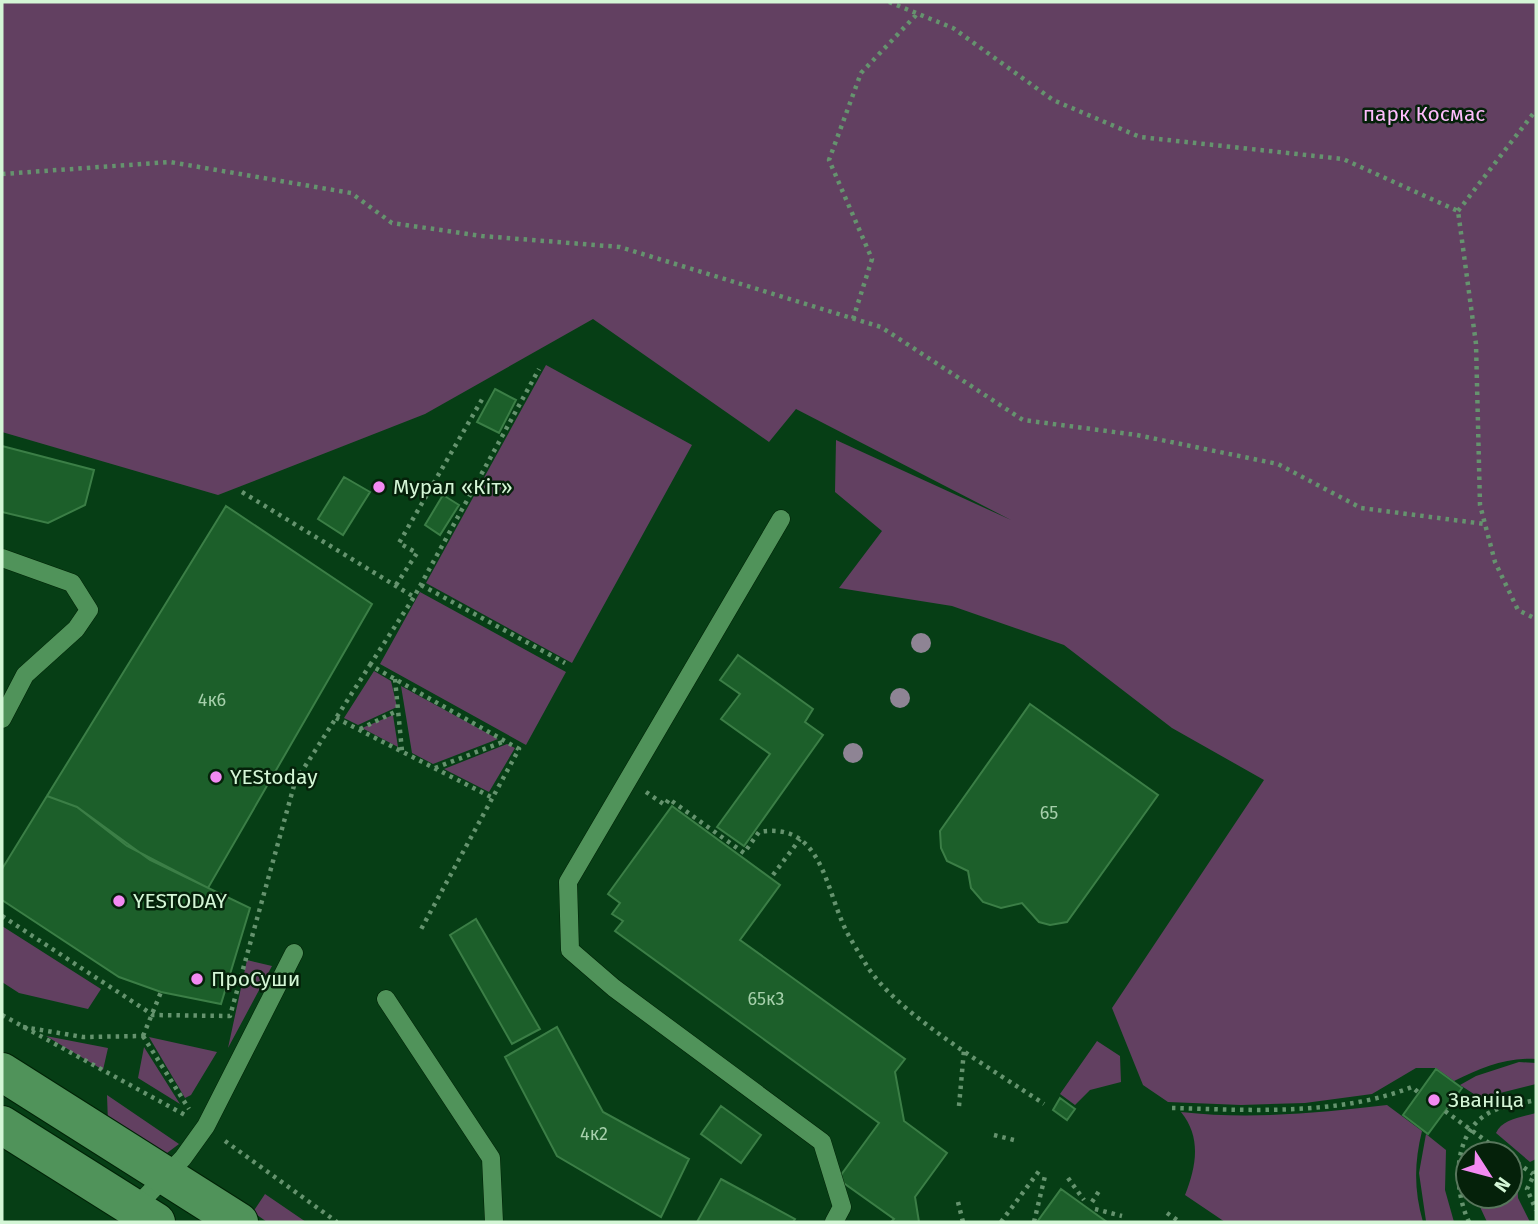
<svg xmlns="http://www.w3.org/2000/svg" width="1538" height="1224" font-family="'Fira Sans',sans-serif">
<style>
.green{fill:#624061}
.building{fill:#1c5f2a;stroke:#3b7e46;stroke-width:2}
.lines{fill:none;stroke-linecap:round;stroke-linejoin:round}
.service-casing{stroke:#002206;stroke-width:19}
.secondary-casing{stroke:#002206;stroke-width:40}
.path{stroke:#65936e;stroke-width:4.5;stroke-dasharray:3.5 5;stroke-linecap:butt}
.service{stroke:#50935a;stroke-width:18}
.secondary{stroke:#50935a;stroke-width:38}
.tree{fill:#8e8494}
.poi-dot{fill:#f38af2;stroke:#05210a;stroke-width:2.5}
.labels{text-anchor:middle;stroke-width:5;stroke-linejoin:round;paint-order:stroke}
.number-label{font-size:18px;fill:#a6d0ab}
.park-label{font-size:21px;fill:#febdfc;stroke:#05210a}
.poi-label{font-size:21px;fill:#d4f6d6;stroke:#05210a;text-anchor:start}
</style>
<rect width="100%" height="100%" fill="#063e15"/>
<path class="green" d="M2,2h1534v1057c-30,-2 -55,9 -82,22l-18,-13h-20l-44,26 -67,9 -64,2 -73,-3 -25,-17 -31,-77 152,-228 -92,-52 -108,-83 -112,-39 -113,-18 43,-57 -47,-39 1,-52 175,80 -215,-111 -27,33 -176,-123 -168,95 -207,81 -216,-63z
M546,365l146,80 -120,218 -146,-80z
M420,592l146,80 -40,73 -146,-81z
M374,671l17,10 6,26 -39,18 -14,-7z
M401,686l97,53 -65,25 -21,-11z
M393,715l5,32 -36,-19z
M507,744l8,4 -26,44 -45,-23z
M2,926l99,63 -13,20 -69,-16 -17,-11z
M247,960l25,6 -44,82z
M46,1036l62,12 -5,22z
M149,1037l68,15 -26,43 -6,3z
M1097,1041l23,15 1,26 -31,8 -15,15 -15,-11z
M144,1047l36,57 -42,-26z
M1519,1062l17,1v21l-56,14 -20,-13 16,-9z
M107,1095l72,49 -16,12 -55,-33z
M1387,1105l35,26c-8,32 -8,60 1,91h-198l-40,-27c11,-28 17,-57 -4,-83 69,8 138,1 206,-7z
M1536,1113v46l-6,3 -34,-29c6,-14 26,-16 40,-20z
M1426,1134l20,16 -1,40 9,32 -28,-1 -7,-48z
M1510,1169l7,5 1,24 12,24h-43l-12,-26h35z
M265,1194l41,28h-39l-14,-10z"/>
<path class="building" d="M495,389l21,11 -17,33 -22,-11z
M2,446l92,24 -9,35 -37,18 -46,-11z
M344,477l26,15 -27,43 -25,-16z
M443,495l16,10 -19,30 -15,-10z
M226,506l146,98 -164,284 -81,-42 -50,-39 -30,-11z
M738,655l75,54 -8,13 18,13 -79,111 -27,-19 53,-73 -49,-35 19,-25 -20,-14z
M1030,704l128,91 -91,127 -17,3 -11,-3 -17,-19 -21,5 -18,-6 -12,-14 -3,-17 -21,-10 -6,-13 -1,-17z
M47,796l30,11 73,53 100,48 -29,96 -60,-12 -42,-15 -117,-77v-31z
M672,806l108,79 -40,55 165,119 -10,13 9,49 43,32 -32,44 4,25h-28l3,-3 -56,-40 41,-56 -264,-192 8,-10 -11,-7 8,-11 -12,-9z
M476,919l64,110 -28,15 -62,-109z
M557,1027l46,85 86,47 -28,58 -104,-61 -52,-99z
M1436,1069l26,19 -34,46 -25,-19z
M1060,1098l15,11 -8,11 -14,-10z
M721,1106l40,29 -20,28 -40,-29z
M721,1179l74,40 -2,3h-96z
M1061,1189l32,23 14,10h-70z"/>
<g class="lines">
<defs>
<path id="service" d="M781,519l-213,363 2,68 44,38 208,154 20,65 -8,15
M2,558l70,25 17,27 -13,19 -51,46 -23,44
M386,999l105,159 3,64
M131,1212l52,-54 23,-32 88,-173"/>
<path id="secondary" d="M2,1072l237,150
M2,1125l154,97"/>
</defs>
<use href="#service" class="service-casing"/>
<use href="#secondary" class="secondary-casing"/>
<path class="path" d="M889,2l64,26 100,72 87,37 203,22 115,52 18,133 4,161 15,57 23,48 18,9
M2,174l168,-12 181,31 41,30 90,13 138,11 261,80 142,93 114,15 141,29 83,44 124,16
M1458,211l78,-101
M853,319l19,-60 -43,-99 32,-87 57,-60
M242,492l172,105
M396,585l21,-32 -18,-10 85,-147
M421,585l144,78
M370,665l44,-68 125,-228
M395,679l7,72
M336,718l157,80
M360,729l37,-18
M435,768l70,-27
M646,792l19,13 4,-6 75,54 15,-21c58,-10 65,46 82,87 6,16 17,32 26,47 30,48 128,105 177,138
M773,875l27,-36
M2,916l151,99 77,1 65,-234 75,-117 149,84 -100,184
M2,1015l183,100
M23,1027l60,10 60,-1
M143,1036l46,73
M143,1036l18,-44
M959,1106l5,-56
M1172,1108c78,2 166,8 240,-21l7,6
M1445,1111l59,43
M994,1135l20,5
M225,1141l112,81
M1510,1158l23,16
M1536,1171l-9,18 9,21
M1068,1178l16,22
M958,1202l5,20
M1092,1202l9,-14
M1095,1209l27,7
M1167,1213l13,9
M1001,1222l38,-51
M1034,1222l11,-46
M1469,1222c-15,-31 -17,-84 15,-106 14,-10 35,-12 52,-16"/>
<use href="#service" class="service"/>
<use href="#secondary" class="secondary"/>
</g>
<g class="tree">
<circle cx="921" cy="643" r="10"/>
<circle cx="900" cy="698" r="10"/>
<circle cx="853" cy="753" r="10"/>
</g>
<g class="poi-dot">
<circle cx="379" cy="487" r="7"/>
<circle cx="216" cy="777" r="7"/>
<circle cx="119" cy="901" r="7"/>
<circle cx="197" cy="979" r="7"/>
<circle cx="1434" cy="1100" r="7"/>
</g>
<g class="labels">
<g class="number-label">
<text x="212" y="706">4к6</text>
<text x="1049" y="819">65</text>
<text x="766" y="1005">65к3</text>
<text x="594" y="1140">4к2</text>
</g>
<g class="park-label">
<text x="1424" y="121">парк Космас</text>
</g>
<g class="poi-label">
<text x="393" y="494">Мурал «Кіт»</text>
<text x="230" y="784">YEStoday</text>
<text x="133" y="908">YESTODAY</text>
<text x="211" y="986">ПроСуши</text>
<text x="1448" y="1107">Званіца</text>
</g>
</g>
<rect width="1538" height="1224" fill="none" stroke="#d4f6d6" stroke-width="7"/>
<g transform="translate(1489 1175) rotate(126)"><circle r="33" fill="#05210a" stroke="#58765c" stroke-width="2"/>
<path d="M0-5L12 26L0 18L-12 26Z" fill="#f38af2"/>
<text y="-10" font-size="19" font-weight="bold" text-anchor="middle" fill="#d4f6d6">N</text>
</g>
</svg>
